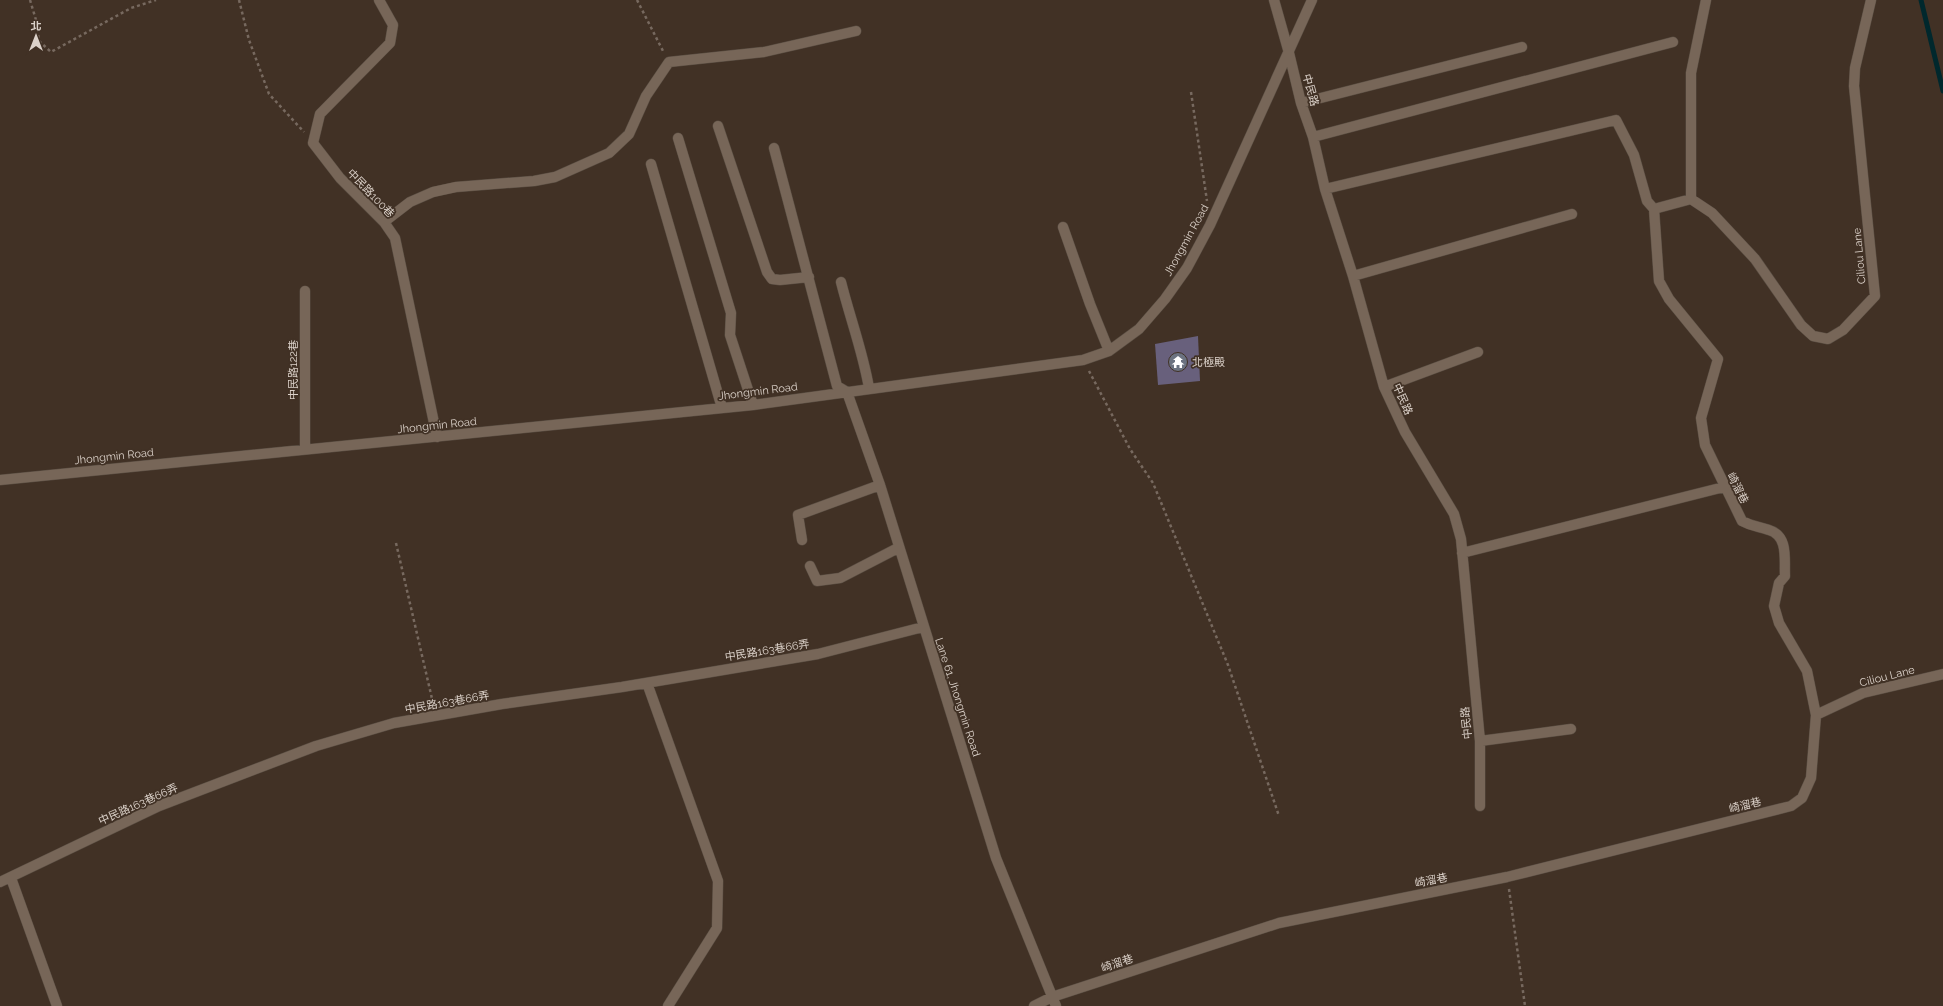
<svg xmlns="http://www.w3.org/2000/svg" width="1943" height="1006" font-family="Raleway,'Noto Sans TC',sans-serif">
<style>
.lines{fill:none;stroke-linecap:round;stroke-linejoin:round}
.stream{stroke:#00282d;stroke-width:5}
.building{fill:#68607c}
.minor-casing{stroke:#594d42;stroke-width:11}
.path{stroke:#77695f;stroke-width:2.5;stroke-dasharray:3 3;stroke-linecap:butt}
.minor{stroke:#776658;stroke-width:10}
.labels{text-anchor:middle;stroke-width:3.5;stroke-linejoin:round;paint-order:stroke}
.street-label{font-size:11px;fill:#dbd1c9;stroke:#413125}
.poi-label{font-size:11px;fill:#dbd1c9;stroke:#413125;text-anchor:start}
</style>
<rect width="100%" height="100%" fill="#413125"/>
<g class="lines">
<path class="stream" d="M1921,0l22,91"/>
</g>
<path class="building" d="M1198,336l2,45 -42,4 -3,-41z"/>
<g class="lines">
<defs>
<path id="minor" d="M379,0l14,25 -3,18 -70,71 -7,29 27,35 44,44 11,16 42,199
M1274,0l15,53 12,50 12,34 12,52 28,87 31,111 21,45 49,82 7,25 19,202v65
M1301,103l221,-56
M718,126l49,146 5,7 8,1 29,-3
M1313,137l360,-95
M678,138l53,175 -1,22 23,70
M774,148l63,238 10,6 33,93 116,373 60,148
M651,164l71,244
M1325,189l291,-69 18,35 13,46 7,8 37,-10
M1691,199l21,14 43,46 46,66 12,11 15,3 15,-9 32,-34 -21,-210 1,-18 16,-68
M1691,199v-126l15,-73
M384,222l26,-20 23,-10 23,-5 78,-6 21,-4 54,-24 20,-19 17,-38 23,-34 95,-10 92,-21
M1063,227l27,77 19,47
M1353,276l219,-62
M841,282c9,36 22,70 28,106
M1384,387l94,-35
M305,449v-158
M0,480l753,-75 330,-45 26,-9 30,-22 26,-30 22,-31 23,-43 102,-225
M802,540l-4,-25 82,-30
M1462,553l262,-66
M810,566l7,15 23,-3 58,-30
M647,683l71,198 -1,47 -49,78
M1816,715l47,-22 80,-19
M1480,741l91,-12
M11,878l46,128
M0,882l159,-76 157,-60 78,-23 108,-19 120,-17 196,-33 105,-27
M1034,1006l18,-9 227,-74 228,-46 284,-71 11,-8 9,-20 5,-63 -9,-44 -28,-48 -5,-17 5,-23 6,-7c-1,-16 4,-40 -16,-46 -11,-4 -16,-3 -27,-9l-37,-76 -4,-27 17,-59 -49,-60 -10,-18 -5,-72"/>
</defs>
<use href="#minor" class="minor-casing"/>
<path class="path" d="M30,0l6,20 3,21 12,11 80,-44 25,-8
M239,0l10,40 20,54 35,38
M637,0l26,51
M1191,92l16,109
M1089,371l41,78 23,34 75,182 51,151
M396,543l37,160
M1509,889l16,117"/>
<use href="#minor" class="minor"/>
</g>
<defs>
<symbol id="temple-disc" viewBox="-11 -11 22 22"><circle r="9.5" fill="#6b7280" stroke="#413125"/><path d="M0-6L5-2H3V0L6.5 2.5H4V6H1.5V3h-3V6H-4V2.5H-6.5L-3 0V-2H-5Z" fill="#fff"/></symbol>
</defs>
<g fill-rule="evenodd">
<use href="#temple-disc" x="1167" y="351" width="22" height="22"/>
</g>
<g class="labels">
<g class="street-label">
<text transform="translate(1311 90) rotate(75)" y="4">中民路</text>
<text transform="translate(371 193) rotate(46)" y="4">中民路100巷</text>
<text transform="translate(1186 240) rotate(-61)" y="4">Jhongmin Road</text>
<text transform="translate(1859 256) rotate(-95)" y="4">Ciliou Lane</text>
<text transform="translate(293 370) rotate(-90)" y="4">中民路122巷</text>
<text transform="translate(758 391) rotate(-7)" y="4">Jhongmin Road</text>
<text transform="translate(1403 399) rotate(66)" y="4">中民路</text>
<text transform="translate(437 425) rotate(-6)" y="4">Jhongmin Road</text>
<text transform="translate(114 456) rotate(-6)" y="4">Jhongmin Road</text>
<text transform="translate(1738 488) rotate(63)" y="4">崎溜巷</text>
<text transform="translate(767 650) rotate(-9)" y="4">中民路163巷66弄</text>
<text transform="translate(1887 676) rotate(-14)" y="4">Ciliou Lane</text>
<text transform="translate(958 697) rotate(72)" y="4">Lane 61, Jhongmin Road</text>
<text transform="translate(447 702) rotate(-10)" y="4">中民路163巷66弄</text>
<text transform="translate(1466 723) rotate(-95)" y="4">中民路</text>
<text transform="translate(138 804) rotate(-24)" y="4">中民路163巷66弄</text>
<text transform="translate(1745 805) rotate(-14)" y="4">崎溜巷</text>
<text transform="translate(1431 880) rotate(-11)" y="4">崎溜巷</text>
<text transform="translate(1117 963) rotate(-18)" y="4">崎溜巷</text>
</g>
<g class="poi-label">
<text x="1192" y="366">北極殿</text>
</g>
</g>
<g transform="translate(36 36)" stroke="#413125" stroke-width="3" paint-order="stroke">
<path d="M0-3L7 15L0 10L-7 15Z" fill="#dbd1c9"/>
<text y="-6" font-size="11" font-weight="bold" text-anchor="middle" fill="#dbd1c9">北</text>
</g>
</svg>
